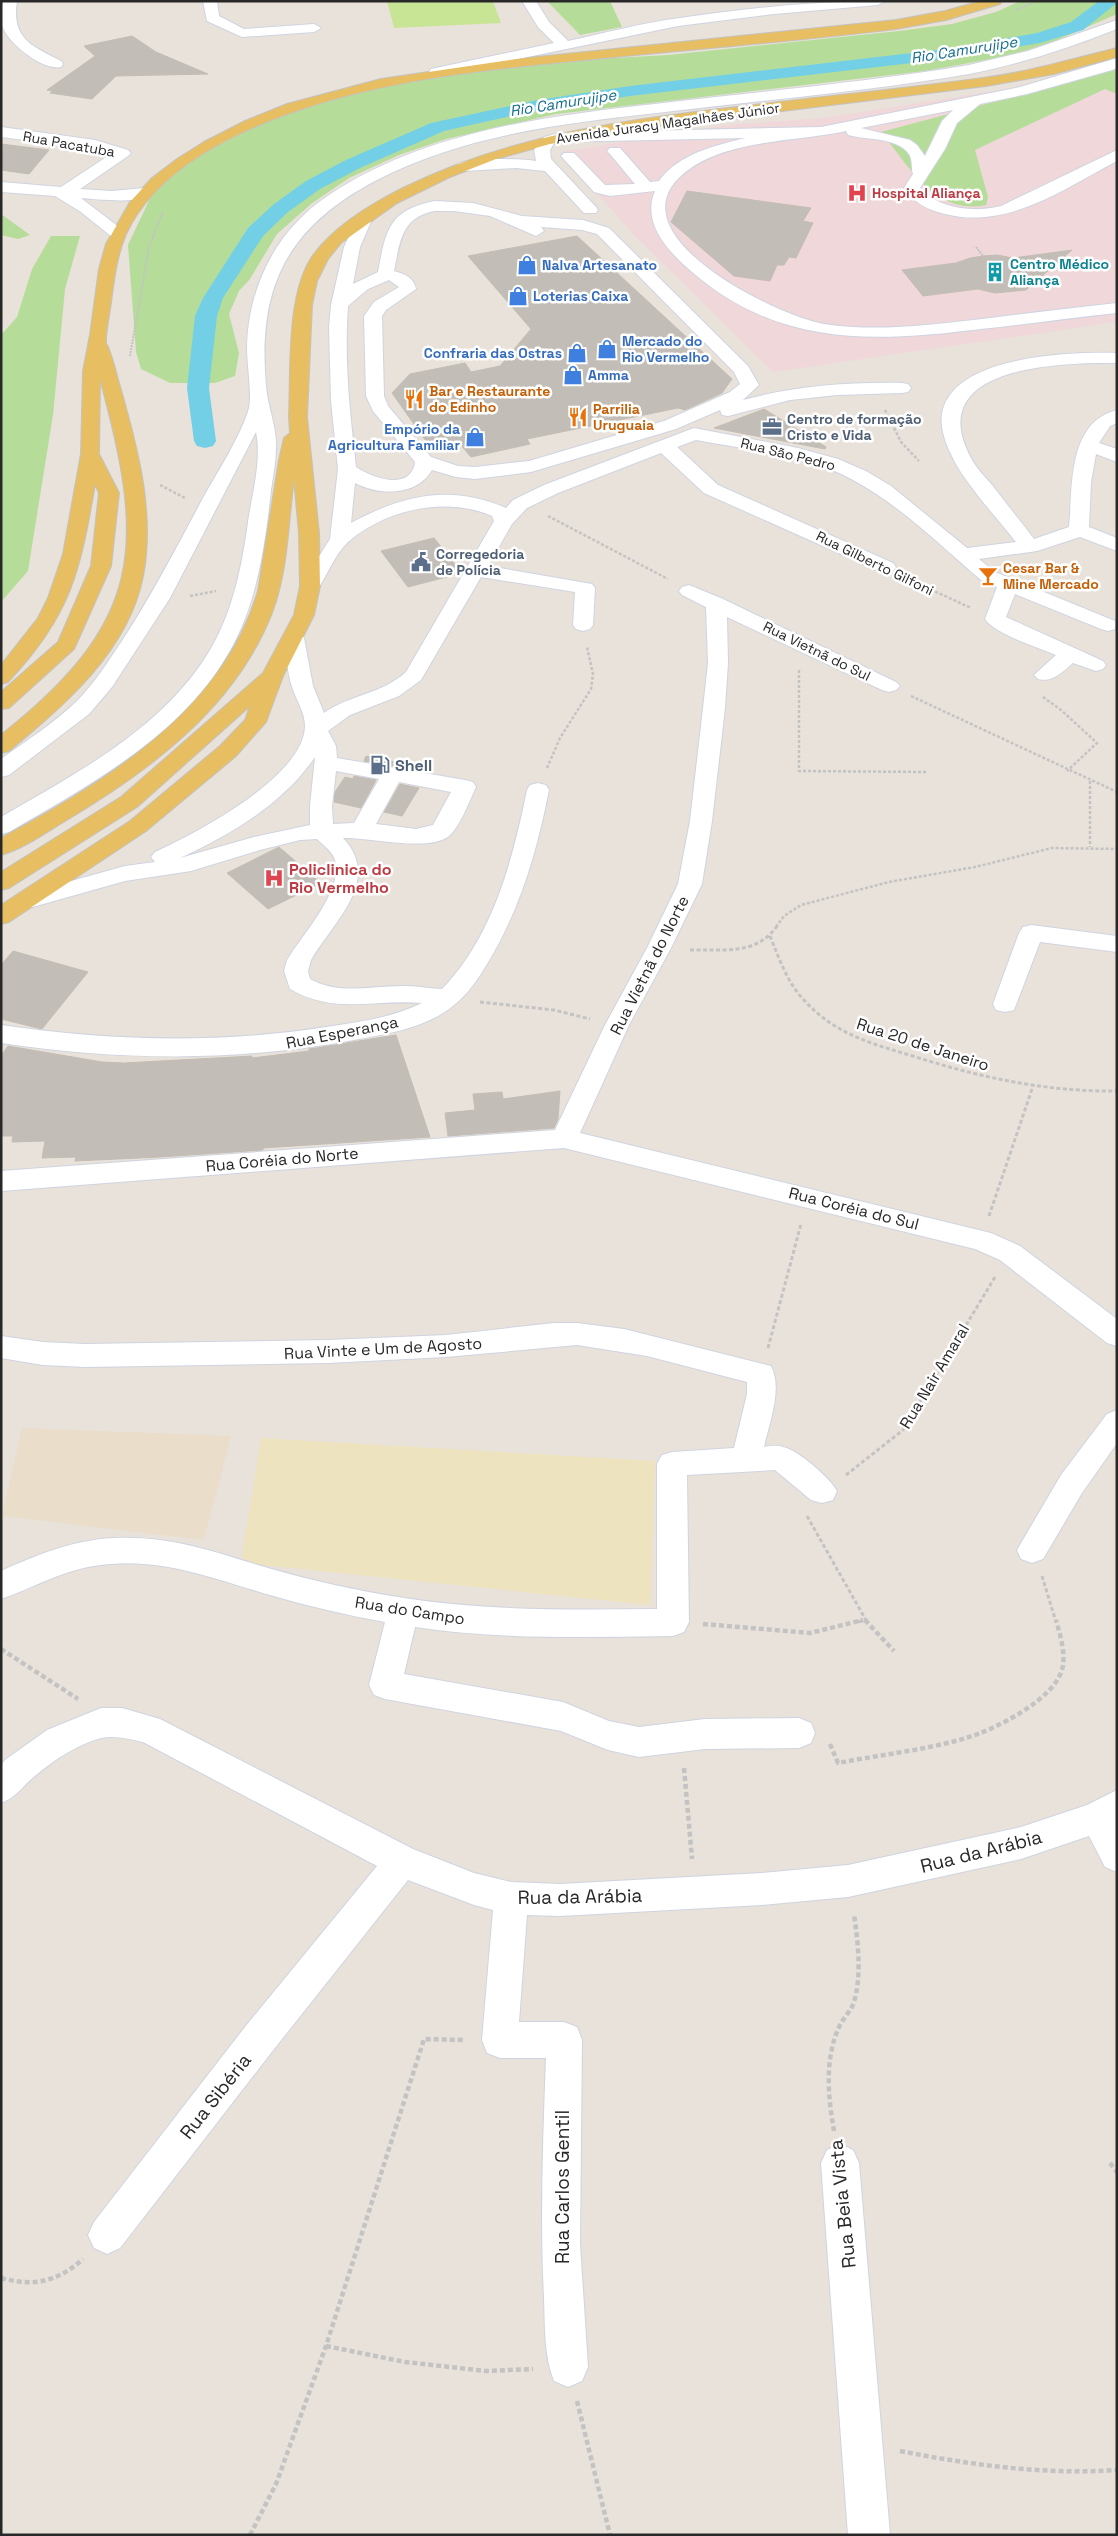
<svg xmlns="http://www.w3.org/2000/svg" width="1118" height="2536" font-family="'Space Grotesk',sans-serif">
<style>
.education{fill:#eadeca}
.medical{fill:#f0d7da}
.green{fill:#b5dd99}
.sand{fill:#ede3be}
.pitch{fill:#c8e495}
.lines{fill:none;stroke-linecap:round;stroke-linejoin:round}
.canal{fill:#73cfe6;fill-rule:evenodd}
.building{fill:#c2bdb6;stroke:#c4bdb4}
.minor-casing{stroke:#cfd4e0;stroke-width:2}
.major-casing{stroke:#c3c3c3;stroke-width:2}
.path-far3{stroke:#c3c3c3;stroke-width:2;stroke-dasharray:2 1;stroke-linecap:butt}
.path-far2{stroke:#c3c3c3;stroke-width:2.5;stroke-dasharray:3 2;stroke-linecap:butt}
.path-far1{stroke:#c3c3c3;stroke-width:3;stroke-dasharray:4 2.5;stroke-linecap:butt}
.path{stroke:#c3c3c3;stroke-width:4.5;stroke-dasharray:5 3;stroke-linecap:butt}
.minor{fill:#fff;fill-rule:evenodd}
.major{fill:#e7bf62;fill-rule:evenodd}
.labels{text-anchor:middle;stroke-width:5;stroke-linejoin:round;paint-order:stroke}
.far-street-label{font-size:14px;fill:#282828;stroke:#fff}
.far-health-label{font-size:14px;font-weight:bold;fill:#be3a42;stroke:#fff;text-anchor:start}
.far-culture-label{font-size:14px;font-weight:bold;fill:#0d838f;stroke:#fff;text-anchor:start}
.far-shop-label{font-size:14px;font-weight:bold;fill:#366cbe;stroke:#fff;text-anchor:start}
.far-food-label{font-size:14px;font-weight:bold;fill:#c56008;stroke:#fff;text-anchor:start}
.far-service-label{font-size:14px;font-weight:bold;fill:#4e5e75;stroke:#fff;text-anchor:start}
.far-water-label{font-size:15px;font-style:italic;fill:#156d8e;stroke:#fff}
.service-label{font-size:16px;font-weight:bold;fill:#4e5e75;stroke:#fff;text-anchor:start}
.health-label{font-size:16px;font-weight:bold;fill:#be3a42;stroke:#fff;text-anchor:start}
.street-label{font-size:16px;fill:#282828;stroke:#fff}
.near-street-label{font-size:19px;fill:#282828;stroke:#fff}
</style>
<rect width="100%" height="100%" fill="#e9e2da"/>
<path class="education" d="M22,1428l209,8 -27,104 -202,-24z"/>
<path class="medical" d="M1117,72v250l-344,50 -140,-138 -73,-82 166,-27 97,-7z"/>
<path class="green" d="M547,1h63l12,26 -42,8z
M1020,1h97v13l-62,27 -47,15 -83,15 -369,43 -110,25 -47,16 -50,23 -38,26 -34,30 -27,45 -11,12 -10,23 10,39 -4,23 -20,7h-45l-29,-14 -5,-17 -8,-107 26,-55 42,-34 105,-52 150,-37 217,-12 231,-24 53,-7 44,-12z
M1117,69v25l-12,-5 -130,61 13,47 -2,8c-51,11 -77,-39 -105,-73z
M1,214l29,21 -12,4 -17,-4z
M51,236h29l-15,53 -12,126 -25,156 -27,31v-267l16,-18 15,-48z"/>
<path class="sand" d="M261,1438l394,23 -5,144 -409,-42z"/>
<path class="pitch" d="M387,1h106l8,22 -107,5z"/>
<g class="lines">
<path class="canal" d="M1099,1h18v2l-34,27 -43,13 -94,16 -316,37 -92,14 -94,21 -84,37 -40,21 -32,23 -25,24 -40,62 -6,18 -8,72 7,53 -3,5 -8,2 -8,-2 -3,-5 -7,-53 8,-72 8,-18 45,-70 26,-24 32,-23 40,-21 85,-37 107,-23 92,-14 316,-37 91,-16 34,-11z"/>
</g>
<path class="building" d="M132,36l24,16 52,22 -92,2 -24,23 -42,-6 3,-2 -6,-1 48,-34 -11,-10z
M1,144l48,6 -20,24 -28,-4z
M687,191l124,17 -8,13 10,2 -17,35 -7,-1 -5,8h-7l-7,16 -36,-5 -63,-54z
M577,236l155,143 -10,14 -37,17 -7,-2 -151,31 3,5 -59,13 -11,-13 -27,7 -41,-58 18,-19 55,-11 6,9 29,-6 31,-37 -63,-73z
M1072,250l-46,40 -31,3 -17,-4 -55,7 -21,-26 54,-7 14,-5 13,-2 14,-1 16,3z
M764,409l62,38 -1,2 -111,-21z
M434,538l28,35 -54,14 -27,-36z
M366,756l64,13 -2,3 -64,-11z
M354,776l22,4 -15,28 -27,-6 1,-10 10,-15 8,2z
M400,784l19,4 -17,28 -18,-4z
M279,847l42,36 -53,26 -41,-36z
M13,951l75,21 -46,57 -41,-10v-54z
M396,1035l34,102 -167,11v2l-103,7 -85,4 1,-4 -34,1 3,-17 -33,1 1,-6h-12v-80l7,-10 94,16 22,1 128,-7v2l57,-7v-2z
M560,1091l-2,28 -4,9 -106,8 -3,-23 30,-3 -2,-16 29,-2 1,7z"/>
<g class="lines">
<defs>
<path id="minor" d="M3,1h14c-6,38 15,45 44,60l2,3 -2,3c-18,4 -54,-24 -59,-42 -2,-8 0,-16 1,-24z
M203,1h14l2,15 25,13 70,-5 7,4 -7,4 -72,5 -35,-16z
M522,1h14l13,21 19,19c37,-8 74,-18 112,-23 68,-10 136,-17 205,-17l-7,4 -104,9 -96,12 -242,50 -5,-1 -2,-3 2,-3 123,-26 -16,-16z
M1117,20v9c-48,19 -97,35 -148,45 -100,17 -203,26 -304,38 -98,11 -201,22 -290,69 -87,46 -118,105 -109,204 1,21 11,41 10,63 0,14 -3,28 -5,42 -6,56 -14,115 -43,164 -48,83 -139,131 -219,178l-8,2v-17c74,-43 159,-87 206,-162 25,-39 35,-88 41,-133 4,-28 14,-62 8,-90l-86,166 -58,89 -23,27 -80,61 -8,2v-18c25,-18 53,-36 75,-57 19,-19 33,-42 48,-64 29,-45 54,-93 79,-140 14,-25 39,-64 46,-90 3,-14 -2,-44 -2,-60 1,-62 30,-119 82,-153 99,-65 219,-79 334,-92 102,-12 205,-21 306,-38l59,-14z
M1117,58v10l-5,2 -85,24 -47,10 -23,19 -12,26 -25,39c19,21 55,25 81,18l116,-56v11c-54,28 -109,69 -172,53 -17,-4 -31,-11 -41,-26l9,-14c-2,-6 0,-14 -4,-20 -12,-17 -44,-14 -61,-19l-2,-4c-50,11 -122,8 -163,43 -72,61 94,142 141,150 52,8 105,1 158,-5 45,-6 90,-11 135,-16v10c-46,5 -91,11 -136,16 -114,14 -209,18 -299,-66 -20,-19 -39,-44 -27,-72l-45,5 -16,-4 -33,-36 3,-3h10l31,32 30,-1 -25,-30 -3,-3 3,-3h10l30,34 9,-1c19,-27 57,-36 87,-43l-191,4 -5,8 1,9 45,48 2,3 -2,3h-12l-39,-42 -29,-3 -52,3 -8,-5c8,-10 66,-7 80,-5l-2,-11 10,-13 15,-4 262,-6 199,-40zM953,110l-11,11 -17,35 -8,-11 -7,-5 -49,-12z
M1,127l94,13 33,10 3,3 -3,3 -48,33 32,2 33,-3 8,5c-8,12 -58,6 -72,5l43,33 2,3 -8,5 -6,-2 -31,-25 -26,-16 -54,-4v-10l60,5 50,-33 -17,-5 -93,-12z
M435,201l38,2 49,13 61,4 26,8 139,138 11,19 -16,15c52,-14 105,-18 159,-17l6,1 3,4 -3,4 -6,1 -65,2 -47,5 -62,16 -6,-1 -2,-5 -44,19 -145,43 -56,7 -19,-2 -24,-7c-15,26 -52,26 -77,13l-4,40c52,-28 99,-39 155,-15l7,-8 31,-15 150,-57 104,20 40,11 28,12 25,15 76,62 49,-6c-18,-23 -55,-63 -65,-88 -7,-14 -13,-33 -7,-48 19,-51 128,-54 173,-53v10c-56,-1 -196,3 -146,95 5,10 14,19 21,27 14,18 28,36 42,54l35,-12c4,-39 -2,-105 48,-117v13l-7,3 -11,17 18,6v13l-21,-8 -5,28 -2,45 28,11v13l-37,-14 -43,14 -58,8 16,13 120,49v8l-7,2 -7,-2 -86,-35 -9,23 97,44 3,4 -3,4 -7,2 -23,-8c-11,9 -20,20 -35,16l-4,-4 22,-20c-18,-8 -60,-20 -71,-36l12,-32 -16,-7c-40,-34 -81,-75 -128,-100 -47,-26 -106,-30 -157,-40l-19,7 41,38 175,78 3,4 -3,4h-14l-175,-78 -43,-40 -103,40 -31,15 -15,16 -24,42 104,18 3,4 -2,37 -3,4 -7,2 -7,-2 -3,-4 2,-33 -94,-15 -60,103 -22,16 -49,19 -22,16 8,15 1,12 128,22 8,2 3,5c-6,13 -16,39 -26,48 -18,18 -82,2 -107,3 40,42 -10,84 -32,122l-3,11 2,8c30,17 64,6 97,7 12,0 24,3 35,3 51,-52 71,-130 85,-199l3,-5 8,-2 8,2 3,5c-12,61 -29,120 -62,174 -9,15 -19,30 -33,41 -26,22 -62,28 -95,34 -119,23 -238,22 -358,4v-18c109,16 216,19 325,2 32,-5 66,-9 96,-24 -48,-4 -87,12 -132,-14l-6,-18 3,-11c15,-25 57,-70 48,-100 -2,-8 -12,-15 -18,-21l-17,1 -40,10 -69,21 -66,10 -103,29 -8,-3 -4,-5 4,-5 111,-31 30,-4 -4,-5 4,-5c41,-19 149,-75 150,-126 0,-14 -9,-26 -13,-39 -5,-16 -6,-33 -8,-49l3,-4 7,-2 7,2 3,4 9,48 11,27c25,-18 58,-19 82,-41l88,-151 -2,-5c-46,-20 -106,-7 -144,26 -13,12 -21,34 -31,48h-14l-3,-4 30,-47 8,-70 -7,-68 -2,-74 2,-22 13,-58 15,-33h12l2,3 -13,30 -7,37 25,-12c8,-43 11,-62 57,-71zM435,211h19l36,5 46,20 8,-5 -3,-4 41,3 15,4 137,138 6,12 -10,8 -66,29 -135,40 -54,6 -17,-1 -27,-9 -43,-51 -4,-10 -2,-80 4,-6 30,-21c-2,-11 -11,-15 -22,-18 6,-29 7,-54 41,-60zM389,280l10,7 -25,15 -10,14 2,80 7,15 42,51c-4,30 -43,16 -59,5 -6,-53 -12,-107 -8,-161l20,-17zM315,757l-5,49v19l-56,12 -74,21c50,-23 103,-54 135,-101zM336,771l43,8 -25,44 -21,1 -1,-18zM399,782l52,10 -18,33 -17,4 -40,-5z
M689,585l34,14 173,83 4,4 -4,4 -7,2 -7,-2 -155,-73 1,46 -3,45 -13,113 -10,63 -31,64 -42,77 -49,108 411,100 29,13 97,73v27l-10,-3 -107,-83 -25,-11 -411,-101 -563,43v-20l554,-41 50,-105 42,-77 31,-64 12,-63 13,-113 5,-45 -2,-56 -24,-12 -3,-4 3,-4z
M1031,925l86,11v16l-77,-10 -26,68 -9,2 -9,-2 -3,-6 26,-71 4,-6z
M554,1323h23l47,6 147,37c12,23 -2,57 -7,81 6,-1 13,-2 19,0 15,3 47,31 54,44l-4,9 -11,3 -11,-3 -36,-30 -88,5 2,147 -5,10 -11,4c-86,1 -172,4 -258,-9l-11,47 159,28 46,19 30,6 66,-8 94,-1 12,5 4,10 -4,10 -12,5 -94,1 -66,8 -31,-7 -47,-19 -176,-32 -11,-4 -5,-10 16,-63c-39,-7 -77,-16 -115,-27 -59,-17 -113,-40 -176,-29 -33,5 -61,22 -93,33v-28c35,-16 73,-31 112,-33 57,-3 102,14 155,30 45,13 90,23 136,30 84,13 169,12 253,11v-145l5,-9 10,-3 62,-4 13,-54v-12l-100,-26 -70,-11 -131,12 -118,6 -243,4 -42,-2 -42,-7v-22l42,6 42,2 243,-4 118,-5z
M1117,1410v33l-35,50 -39,66 -11,4 -11,-4 -4,-9 44,-75 46,-61z
M101,1708h21l38,11 253,130 61,24 37,9 49,2 202,-11 86,-8 173,-38 66,-22 30,-15v82l-12,-5 -16,-31 -68,23 -173,38 -86,8 -202,11 -33,-1 -8,107h45l13,5 5,13 -2,204 8,123 -6,14 -14,6 -14,-6c-10,-25 -9,-55 -10,-83 -4,-80 -1,-160 2,-240h-46l-13,-5 -5,-13 11,-130 -19,-5 -66,-25 -137,173 -151,195 -13,6 -13,-6 -6,-13 6,-13 151,-195 132,-161 -234,-124c-13,-3 -29,-7 -42,-4 -26,7 -53,26 -73,44 -9,9 -14,16 -27,21v-38l4,-5 42,-30z
M840,2144l13,6 6,13 31,372h-42l-27,-372 6,-13z"/>
<path id="major" d="M981,1h21l-2,3 -54,16 -50,9c-107,13 -214,21 -321,32 -93,9 -187,19 -276,49 -64,22 -142,58 -173,124 -9,21 -12,45 -15,68 -1,10 -6,32 -5,41 1,3 3,4 3,7 5,12 8,27 12,40 17,60 34,124 22,186 -14,74 -79,130 -134,175l-8,2v-18c144,-114 145,-188 99,-356l-1,75 20,39 -8,73 -37,83 -65,59 -8,1v-17l57,-50 33,-76 8,-73 -4,-9c-15,88 -24,131 -87,198l-7,2v-19l37,-47 10,-20 15,-44 18,-100 2,-83 7,-36 9,-66 7,-25 24,-42 22,-24 25,-19 27,-17 41,-21 42,-17 94,-25 136,-20 379,-39 49,-9z
M1117,48v9l-63,17 -68,12 -319,39 -117,19 -54,15 -46,18 -53,26 -56,40 -13,16 -11,22 -5,24 -5,112 12,116 1,53 -6,29 -31,61 -17,46 -30,34 -90,75 -137,91 -8,2v-19l129,-84 90,-75 25,-26 5,-14 -113,101 -128,81 -8,2v-18l120,-75 142,-124 31,-58 6,-29 -1,-53 -5,-54c-6,44 -6,92 -22,134 -37,95 -123,158 -207,208 -20,12 -42,28 -64,34v-17c105,-57 221,-126 257,-247l21,-131 5,-22 6,-5 -1,-16c2,-46 -3,-126 25,-163 22,-29 57,-50 89,-66 116,-57 233,-69 359,-84 73,-9 148,-16 221,-26 46,-6 89,-19 134,-30z"/>
</defs>
<use href="#minor" class="minor-casing"/>
<use href="#major" class="major-casing"/>
<path class="path-far3" d="M1016,10l21,-9
M976,247l7,9
M130,356l19,-109 14,-35"/>
<path class="path-far2" d="M885,410l16,32 18,19
M160,485l25,13
M548,516l120,63
M908,579l63,29
M190,596l26,-5
M799,670v101l128,1
M911,696l206,96
M1043,697l18,13 36,33 -30,28
M547,768l13,-30 31,-49 2,-15 -6,-27
M1090,781v66
M776,927l8,-11 17,-11 88,-23 86,-15 77,-19 65,1"/>
<path class="path-far1" d="M770,936c9,22 17,46 33,63 32,36 70,45 113,58 66,21 132,35 201,34
M690,950c33,-1 66,6 87,-24
M480,1002l74,8 36,9
M989,1216l44,-130
M768,1348l33,-124
M846,1475l57,-45 92,-153
M807,1516l60,106
M1042,1576l14,46
M858,1622l7,-2"/>
<path class="path" d="M865,1620l29,31
M703,1624l107,9 53,-13
M1,1649l77,50
M830,1744l8,19c41,-8 88,-13 128,-25 28,-8 93,-40 97,-73 2,-14 -3,-31 -7,-45
M684,1768l8,91
M834,2131c-6,-35 -10,-73 6,-106 4,-8 11,-14 14,-23 8,-28 4,-59 0,-88
M1110,2163l7,9
M1,2278c33,9 56,4 82,-19
M326,2346l79,16 81,9 47,-2
M577,2401l33,134
M900,2451c72,14 143,24 217,19
M250,2535l26,-51 50,-138 98,-307 41,1"/>
<use href="#minor" class="minor"/>
<use href="#major" class="major"/>
</g>
<defs>
<symbol id="hospital-bare" viewBox="-9 -9 18 18"><path d="M-5-5h3v3.5h4V-5h3V5h-3V1.5h-4V5h-3Z" fill="#e0444e" stroke="#fff" stroke-width="2.5" paint-order="stroke"/></symbol>
<symbol id="shop-bare" viewBox="-9 -9 18 18"><path d="M-5-2.5h2.3a2.7 3.5 0 0 1 5.4 0H5L5.5 6h-11ZM-1.5-2.5h3a1.5 2.3 0 0 0-3 0Z" fill="#3f7fe0" stroke="#fff" stroke-width="2.5" paint-order="stroke"/></symbol>
<symbol id="building-bare" viewBox="-9 -9 18 18"><path d="M-4-6H4V6H1V3H-1V6H-4ZM-2.5-4.3h1.7v1.8h-1.7ZM.8-4.3h1.7v1.8H.8ZM-2.5-1h1.7V.8h-1.7ZM.8-1h1.7V.8H.8Z" fill="#0f9aa8" stroke="#fff" stroke-width="2.5" paint-order="stroke"/></symbol>
<symbol id="restaurant-bare" viewBox="-9 -9 18 18"><path d="M-5-6h1v4h1v-4h1v4h1v-4h1v5L-1.5 .5V6h-2V.5L-5-1ZM5-6V6H3V1.5H1.5Q1.5-4 5-6Z" fill="#e8710a" stroke="#fff" stroke-width="2.5" paint-order="stroke"/></symbol>
<symbol id="office-bare" viewBox="-9 -9 18 18"><path d="M-6-3h4V-5.5h4V-3h4V5H-6ZM-1-4.5V-3h2v-1.5ZM-6 0V1H6V0Z" fill="#5c6f8a" stroke="#fff" stroke-width="2.5" paint-order="stroke"/></symbol>
<symbol id="civic-bare" viewBox="-9 -9 18 18"><path d="M-.6-6.5H3V-4.5H.6V-3L4-1V1h2V6H-6V1h2V-1L-.6-3ZM-1.2 2.5V6h2.4V2.5Z" fill="#5c6f8a" stroke="#fff" stroke-width="2.5" paint-order="stroke"/></symbol>
<symbol id="bar-bare" viewBox="-9 -9 18 18"><path d="M-6-5H6L.8 .8V4.5H3.5V6h-7V4.5H-.8V.8Z" fill="#e8710a" stroke="#fff" stroke-width="2.5" paint-order="stroke"/></symbol>
<symbol id="fuel-bare" viewBox="-9 -9 18 18"><path d="M-5.5-6h7V0h2V4h1.3V-2.5L3-4.5l.8-.8L6-3V5H2.5V1h-1V6h-7ZM-4.2-4.7v3.2H.2V-4.7Z" fill="#5c6f8a" stroke="#fff" stroke-width="2.5" paint-order="stroke"/></symbol>
</defs>
<g fill-rule="evenodd">
<use href="#hospital-bare" x="843" y="179" width="28" height="28"/>
<use href="#shop-bare" x="513" y="251" width="28" height="28"/>
<use href="#building-bare" x="981" y="258" width="28" height="28"/>
<use href="#shop-bare" x="504" y="282" width="28" height="28"/>
<use href="#shop-bare" x="593" y="335" width="28" height="28"/>
<use href="#shop-bare" x="563" y="339" width="28" height="28"/>
<use href="#shop-bare" x="559" y="361" width="28" height="28"/>
<use href="#restaurant-bare" x="400" y="385" width="28" height="28"/>
<use href="#restaurant-bare" x="564" y="403" width="28" height="28"/>
<use href="#office-bare" x="758" y="413" width="28" height="28"/>
<use href="#shop-bare" x="461" y="423" width="28" height="28"/>
<use href="#civic-bare" x="407" y="548" width="28" height="28"/>
<use href="#bar-bare" x="974" y="562" width="28" height="28"/>
<use href="#fuel-bare" x="366" y="751" width="28" height="28"/>
<use href="#hospital-bare" x="260" y="864" width="28" height="28"/>
</g>
<g class="labels">
<g class="far-street-label">
<text transform="translate(668 123) rotate(-8)" y="5">Avenida Juracy Magalhães Júnior</text>
<text transform="translate(69 144) rotate(10)" y="5">Rua Pacatuba</text>
<text transform="translate(788 454) rotate(14)" y="5">Rua São Pedro</text>
<text transform="translate(875 563) rotate(26)" y="5">Rua Gilberto Gilfoni</text>
<text transform="translate(817 651) rotate(26)" y="5">Rua Vietnã do Sul</text>
</g>
<g class="far-health-label">
<text x="872" y="198">Hospital Aliança</text>
</g>
<g class="far-culture-label">
<text x="1010" y="269">Centro Médico<tspan x="1010" dy="16">Aliança</tspan></text>
</g>
<g class="far-shop-label">
<text x="542" y="270">Nalva Artesanato</text>
<text x="533" y="301">Loterias Caixa</text>
<text x="622" y="346">Mercado do<tspan x="622" dy="16">Rio Vermelho</tspan></text>
<text x="562" y="358" text-anchor="end">Confraria das Ostras</text>
<text x="588" y="380">Amma</text>
<text x="460" y="434" text-anchor="end">Empório da<tspan x="460" dy="16">Agricultura Familiar</tspan></text>
</g>
<g class="far-food-label">
<text x="429" y="396">Bar e Restaurante<tspan x="429" dy="16">do Edinho</tspan></text>
<text x="593" y="414">Parrilia<tspan x="593" dy="16">Uruguaia</tspan></text>
<text x="1003" y="573">Cesar Bar &amp;<tspan x="1003" dy="16">Mine Mercado</tspan></text>
</g>
<g class="far-service-label">
<text x="787" y="424">Centro de formação<tspan x="787" dy="16">Cristo e Vida</tspan></text>
<text x="436" y="559">Corregedoria<tspan x="436" dy="16">de Polícia</tspan></text>
</g>
<g class="far-water-label">
<text transform="translate(964 50) rotate(-9)" y="5">Rio Camurujipe</text>
<text transform="translate(563 103) rotate(-9)" y="5">Rio Camurujipe</text>
</g>
<g class="service-label">
<text x="395" y="771">Shell</text>
</g>
<g class="health-label">
<text x="289" y="875">Policlinica do<tspan x="289" dy="18">Rio Vermelho</tspan></text>
</g>
<g class="street-label">
<text transform="translate(649 965) rotate(-63)" y="6">Rua Vietnã do Norte</text>
<text transform="translate(342 1032) rotate(-11)" y="6">Rua Esperança</text>
<text transform="translate(923 1044) rotate(18)" y="6">Rua 20 de Janeiro</text>
<text transform="translate(282 1159) rotate(-5)" y="6">Rua Coréia do Norte</text>
<text transform="translate(854 1208) rotate(14)" y="6">Rua Coréia do Sul</text>
<text transform="translate(383 1348) rotate(-3)" y="6">Rua Vinte e Um de Agosto</text>
<text transform="translate(934 1376) rotate(-59)" y="6">Rua Nair Amaral</text>
<text transform="translate(410 1610) rotate(9)" y="6">Rua do Campo</text>
</g>
<g class="near-street-label">
<text transform="translate(981 1851) rotate(-14)" y="7">Rua da Arábia</text>
<text transform="translate(580 1896) rotate(-1)" y="7">Rua da Arábia</text>
<text transform="translate(215 2096) rotate(-52)" y="7">Rua Sibéria</text>
<text transform="translate(562 2187) rotate(-90)" y="7">Rua Carlos Gentil</text>
<text transform="translate(842 2204) rotate(-96)" y="7">Rua Beia Vista</text>
</g>
</g>
<rect width="1118" height="2536" fill="none" stroke="#282828" stroke-width="5"/>
</svg>
